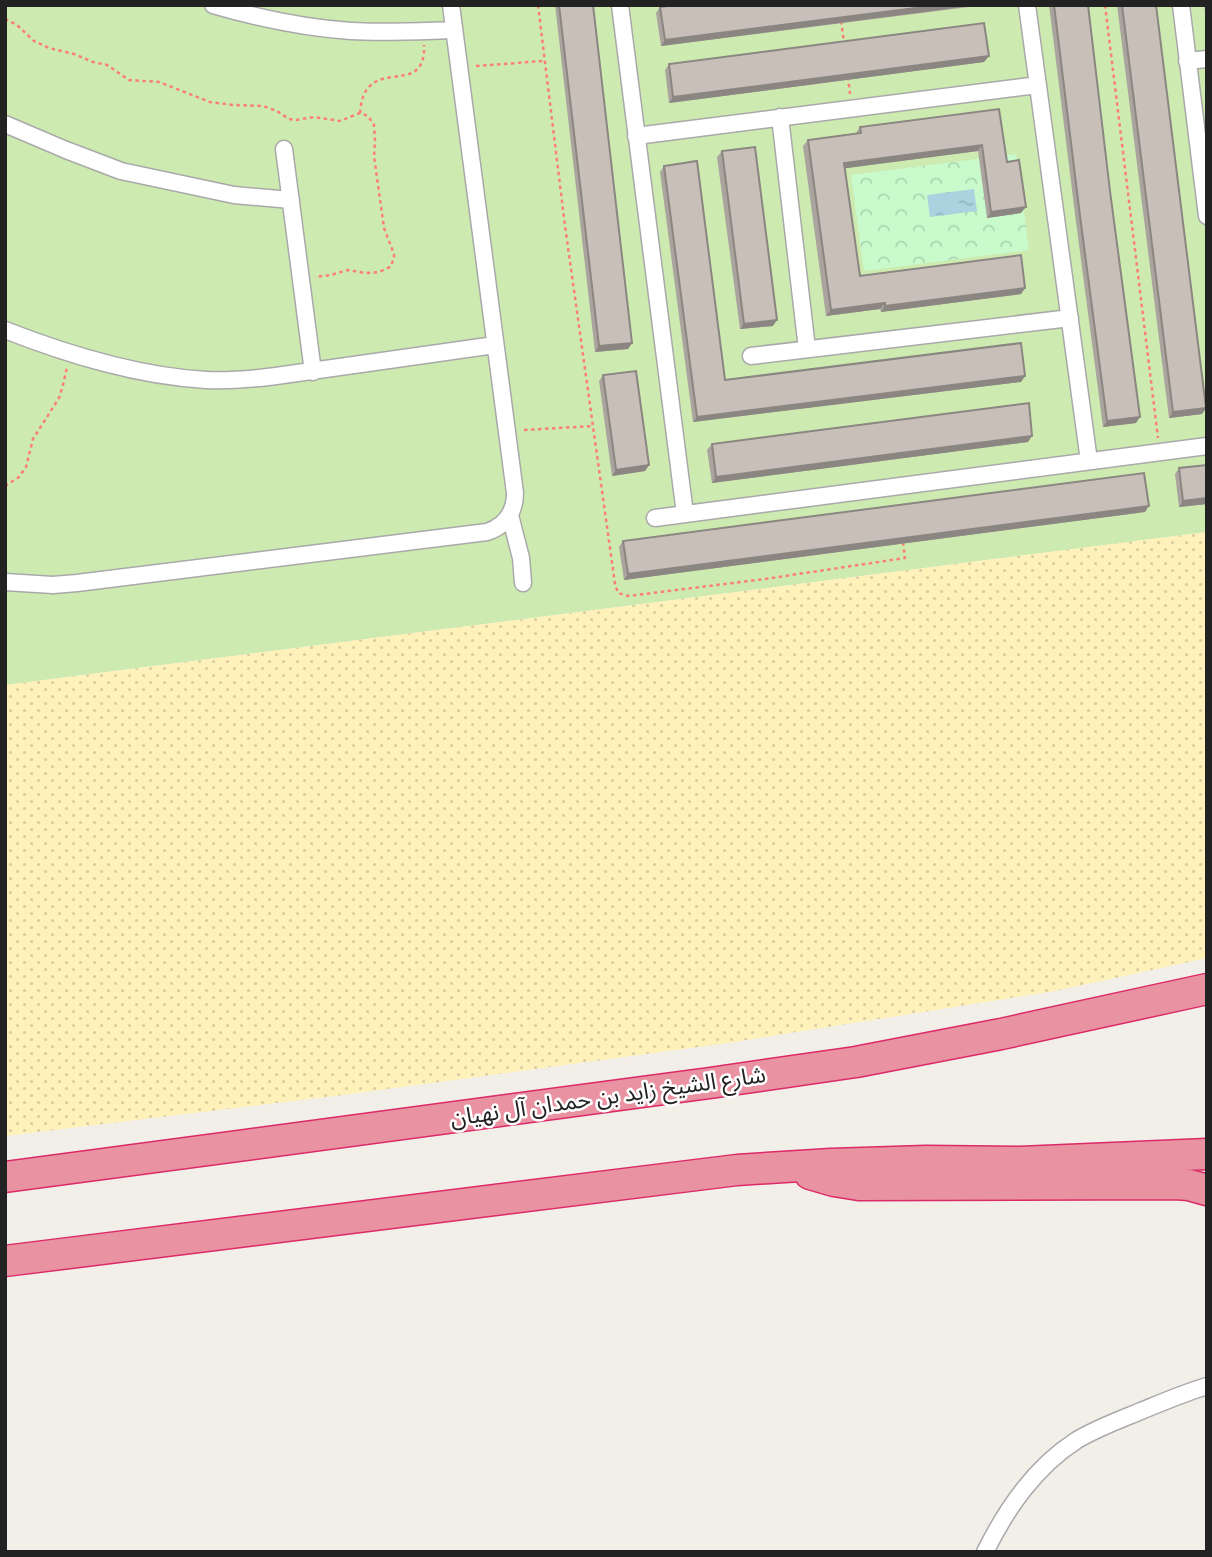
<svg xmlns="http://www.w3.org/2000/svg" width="1212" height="1557" font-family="Karla,'Noto Sans Arabic',sans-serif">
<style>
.grass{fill:#cdebb0}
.sand{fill:url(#sand-dots)}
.park{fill:url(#park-crowns)}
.water{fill:url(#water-ripples)}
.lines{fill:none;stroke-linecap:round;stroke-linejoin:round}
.street-casing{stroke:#a9a9a9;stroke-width:19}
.highway-casing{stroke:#dc2a67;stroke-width:33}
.path{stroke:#fa8072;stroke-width:2.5;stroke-dasharray:3.5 3.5;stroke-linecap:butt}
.street{stroke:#fff;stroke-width:16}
.highway{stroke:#e892a2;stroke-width:30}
.wall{fill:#aba49e}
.shaded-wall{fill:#8b8681}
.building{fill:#c7bfb8;stroke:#8b8681;stroke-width:2}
.labels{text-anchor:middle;stroke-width:5;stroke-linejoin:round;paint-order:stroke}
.street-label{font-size:23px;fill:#222;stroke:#fff}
</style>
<defs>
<pattern id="sand-dots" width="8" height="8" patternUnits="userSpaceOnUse" patternTransform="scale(1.75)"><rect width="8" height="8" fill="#fff1ba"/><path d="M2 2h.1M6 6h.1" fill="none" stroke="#dacea0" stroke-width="1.8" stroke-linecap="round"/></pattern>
<pattern id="park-crowns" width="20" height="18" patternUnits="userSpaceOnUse" patternTransform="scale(1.75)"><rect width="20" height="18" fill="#c8facc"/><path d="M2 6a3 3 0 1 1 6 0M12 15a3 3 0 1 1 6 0" fill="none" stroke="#acd6af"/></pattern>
<pattern id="water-ripples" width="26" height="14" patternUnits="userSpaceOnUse" patternTransform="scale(1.75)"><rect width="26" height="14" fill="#aad3df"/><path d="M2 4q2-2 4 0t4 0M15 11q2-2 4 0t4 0" fill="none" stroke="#92b5bf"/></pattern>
</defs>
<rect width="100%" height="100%" fill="#f2efe9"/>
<path class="grass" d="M5,5h1202v527l-1202,153z"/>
<path class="sand" d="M1207,532v426l-152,33 -327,52 -393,53 -330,40v-451z"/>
<path class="park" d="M1016,154l13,96 -165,21 -13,-96z"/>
<path class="water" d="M974,189l3,22 -47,6 -3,-22z"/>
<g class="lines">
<defs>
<path id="street" d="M213,5c45,13 92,23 138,26 34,2 69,0 103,-1
M620,5l65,509
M1027,5l62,456
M1181,5l26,211
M1187,61l20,-2
M780,117l27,232
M5,124l61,26 55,21 113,24 57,5
M636,136l402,-51
M284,149l29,223
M5,330c64,25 132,46 201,50 23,1 47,-1 70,-4l219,-31
M751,356l319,-38
M510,515l11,43 2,25
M655,518l552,-72
M5,582l48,3 24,-2 410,-51c18,-6 28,-19 28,-39l-64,-488
M985,1552c22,-44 50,-85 92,-112 20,-12 42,-20 64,-29 22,-9 43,-18 66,-25"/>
<path id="highway" d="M810,1174l24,7 25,4 316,-1 14,1 18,5
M5,1177l705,-94 146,-21 145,-28 206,-45
M5,1261l732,-91 94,-6 95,-3 94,1 187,-8"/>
</defs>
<use href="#street" class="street-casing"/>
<use href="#highway" class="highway-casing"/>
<path class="path" d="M538,5l27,221 50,358 3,9 10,3 137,-17 140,-21 -2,-15
M1105,5l53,433
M5,19l12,6 17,16 15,7 25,6 19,8 14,3 22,15 30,2 51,20 23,3 30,1 14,5 12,8 7,1 18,-3 26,4 20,-8 8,3 6,9 1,16 -1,15 10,72 10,26v5l-4,8 -11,5 -14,1 -17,-3 -17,5 -16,2
M841,21l3,21
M476,66l67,-5
M848,77l2,17
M360,113c1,-9 2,-19 9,-26 17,-20 57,3 55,-42
M524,430l69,-4
M5,486l14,-9 7,-10 7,-28 26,-41 4,-13 4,-18"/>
<use href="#street" class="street"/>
<use href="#highway" class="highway"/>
</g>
<path class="wall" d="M555,5h38l39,338 -4,6 -33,3z
M1049,5h39l22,186 26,232 -33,4 -27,-205z
M1117,5h39l50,403 -4,6 -33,4z
M1204,5h3v19z
M977,6l-316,40 -5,-33 4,-6z
M989,56l-5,6 -315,41 -4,-33 4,-6z
M999,109l8,53 14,51 -34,5 -9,-67 -133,17 15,108 165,12 -4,6 -140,18 -1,-3 -54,7 -23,-170 5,-6 48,-7 4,-6z
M722,151l51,175 -33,3 -23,-172z
M664,166l61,214 300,-4 -4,6 -328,40 -33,-250z
M603,375l46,90 -4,6 -33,5 -13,-95z
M1028,442l-316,41 -5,-33 5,-6z
M1207,465v39l-28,3 -4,-33 4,-6z
M1145,512l-521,68 -5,-33 4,-6z"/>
<path class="shaded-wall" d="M939,5h39l-317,41 4,-6z
M989,56l-5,6 -315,41 4,-6z
M982,145l-4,6 -138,18 4,-6z
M1026,207l-5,6 -34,5 4,-6z
M1025,288l-4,6 -140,18 4,-6z
M885,303l-5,6 -54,7 5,-6z
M777,320l-4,6 -33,3 4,-5z
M632,343l-4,6 -33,3 4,-6z
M1025,376l-4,6 -328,40 4,-5z
M1206,408l-4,6 -33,4 4,-6z
M1140,417l-4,6 -33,4 4,-6z
M1032,436l-4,6 -316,41 4,-6z
M649,465l-4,6 -33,5 4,-6z
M1207,498v6l-28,3 4,-6z
M1149,506l-4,6 -521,68 4,-6z"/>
<path class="building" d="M559,5h34l39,338 -33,3z
M675,5h264l-274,35 -5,-33z
M1054,5h34l22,186 30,226 -33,4 -27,-205z
M1122,5h34l50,403 -33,4z
M984,23l5,33 -316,41 -4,-33z
M999,109l8,53 12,-2 7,47 -35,5 -9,-67 -138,18 16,113 161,-21 4,33 -140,18v-3l-54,7 -23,-170 53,-7 -1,-6z
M755,147l22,173 -33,4 -22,-173z
M697,161l28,219 296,-37 4,33 -328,41 -33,-251z
M636,371l13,94 -33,5 -13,-95z
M1029,403l3,33 -316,41 -4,-33z
M1207,465v33l-24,3 -4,-33z
M1144,473l5,33 -521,68 -5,-33z"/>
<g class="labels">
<g class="street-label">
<text transform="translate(608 1096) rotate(-8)" y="8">شارع الشيخ زايد بن حمدان آل نهيان</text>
</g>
</g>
<rect width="1212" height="1557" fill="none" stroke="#222222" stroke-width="14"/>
</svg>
